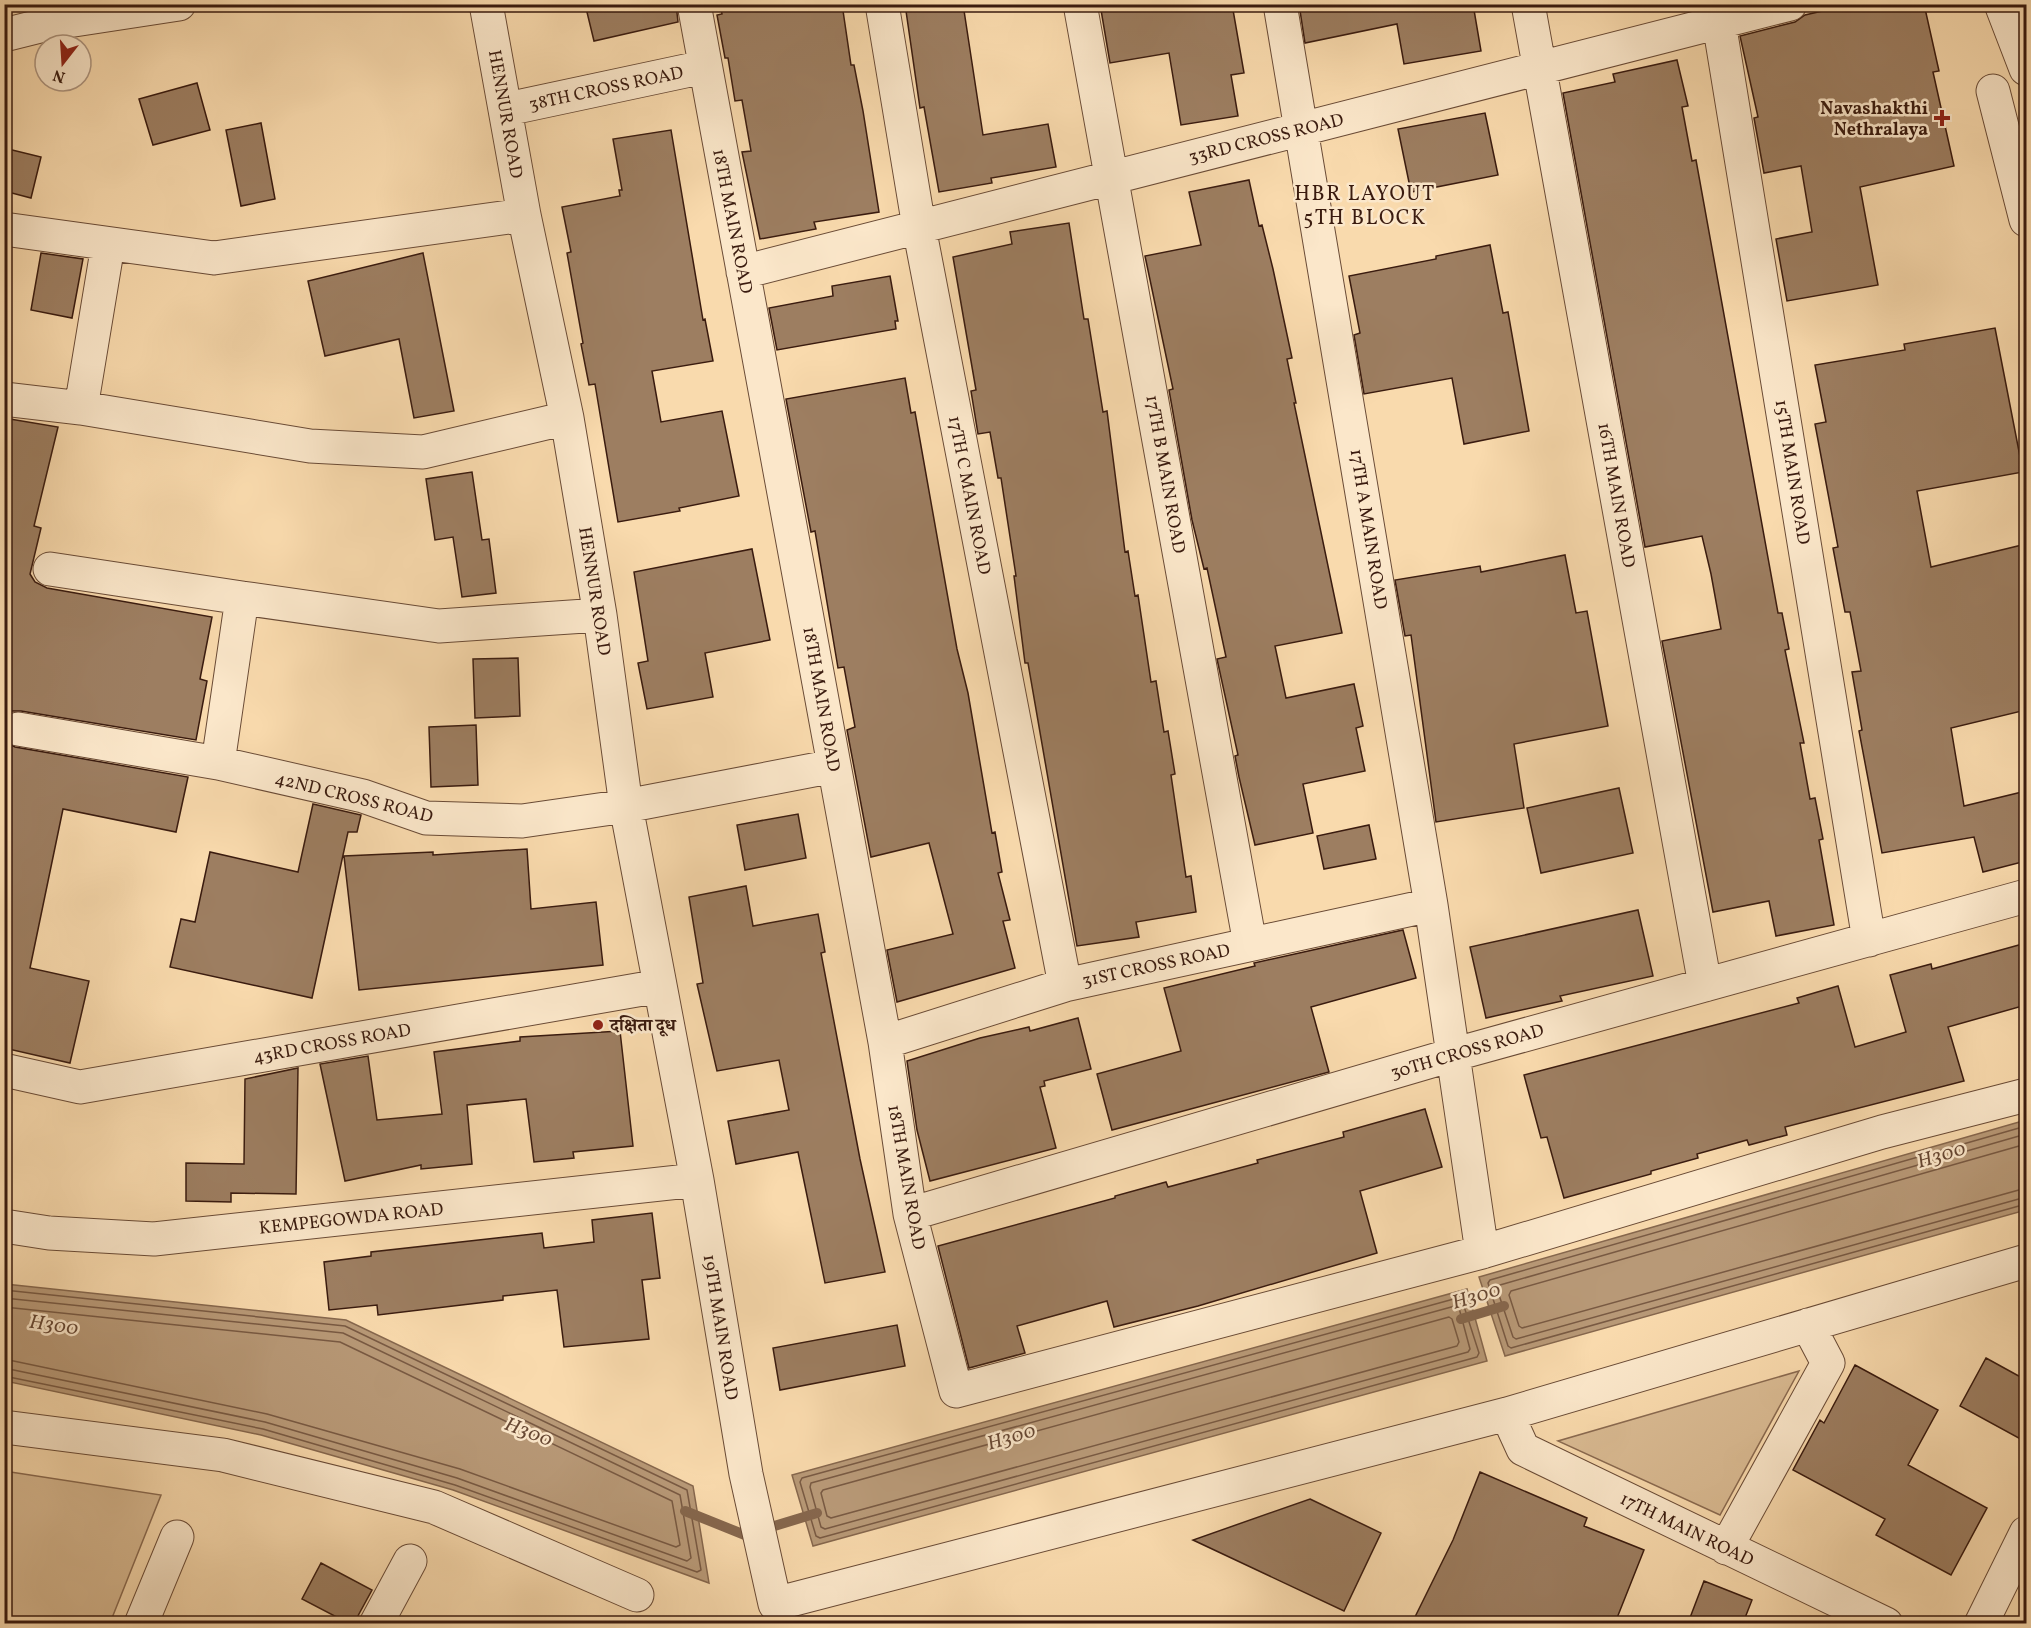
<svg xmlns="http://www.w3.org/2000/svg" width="2031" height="1628" font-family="Vollkorn,'Noto Serif Devanagari',serif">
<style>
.green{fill:#d9ba92;stroke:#8a6a50;stroke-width:1.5}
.water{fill:#b89977;stroke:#86674d;stroke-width:1.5}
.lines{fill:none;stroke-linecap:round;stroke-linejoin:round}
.shore{stroke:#795a43;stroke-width:1.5}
.stream{stroke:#86674d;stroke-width:10}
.building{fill:#9d7e61;stroke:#3a1b0f;stroke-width:1.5}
.minor-casing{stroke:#6a4b36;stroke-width:35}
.minor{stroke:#fbe7ca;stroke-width:33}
.poi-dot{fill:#8f2418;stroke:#fbe7ca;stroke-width:2}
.labels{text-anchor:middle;stroke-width:5;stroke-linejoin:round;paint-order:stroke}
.street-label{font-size:18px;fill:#3a1b0f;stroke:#fbe7ca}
.poi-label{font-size:18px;font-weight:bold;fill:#3a1b0f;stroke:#fbe7ca;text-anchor:end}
.water-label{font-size:20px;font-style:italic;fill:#664733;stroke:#fbe7ca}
.quarter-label{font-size:21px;letter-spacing:1.5px;fill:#3a1b0f;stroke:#fbe7ca}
</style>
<rect width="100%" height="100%" fill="#f9daad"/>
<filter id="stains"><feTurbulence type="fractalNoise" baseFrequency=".00333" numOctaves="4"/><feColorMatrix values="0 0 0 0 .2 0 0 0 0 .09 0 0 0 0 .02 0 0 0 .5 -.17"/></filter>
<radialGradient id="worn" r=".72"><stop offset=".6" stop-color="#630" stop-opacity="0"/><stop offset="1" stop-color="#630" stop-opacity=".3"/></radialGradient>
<path class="green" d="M1799,1371l-79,144 -162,-74z
M4,1471l157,24 -51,128h-105z"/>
<path class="water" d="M2026,1120v90l-521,146 -26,-79z
M5,1284l341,36 347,166 16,97 -256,-93 -192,-55 -256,-54z
M1467,1289l20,72 -674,185 -21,-71z"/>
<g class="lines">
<path class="shore" d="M2026,1126l-536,154 -2,3 20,63 3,2 515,-144
M2026,1134l-526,151 -3,4 16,48 3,2 510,-142
M2026,1144l-515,147 -2,4 10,31 3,2 504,-140
M4,1290l341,36 342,164 14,80 -4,2 -242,-87 -192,-56 -259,-53
M1461,1297l18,56 -2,4 -657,181 -4,-2 -16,-54 2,-4z
M4,1298l339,35 337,162 11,63 -4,3 -230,-83 -192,-56 -261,-54
M1455,1306l4,2 11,41 -2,3 -643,177 -4,-2 -11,-40 1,-4z
M4,1307l336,35 332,159 8,44 -4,2 -216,-78 -193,-55 -263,-55
M1449,1317l3,2 7,23 -2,4 -626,172 -4,-2 -6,-23 2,-3z"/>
<path class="stream" d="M1461,1319l43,-13
M685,1511l60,24 72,-22"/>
</g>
<path class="building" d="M585,4h91l2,18 -84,19z
M720,4h122l9,61h3l9,46 16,101 -65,10 2,7 -56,10 -18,-87 9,-1 -9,-51 -7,1 -7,-43h-3l-8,-43 5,-1z
M905,4h58l20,131 65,-11 8,43 -65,11 1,5 -53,9 -15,-85 -4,1z
M1100,4h132l12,69 -13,2 7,41 -57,9 -12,-72 -59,10z
M1299,4h174l8,47 -77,13 -7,-40 -92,19z
M1853,4h71l15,67 -6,1 21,94 -94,21 18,98 -91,16 -11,-62 36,-7 -11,-66 -37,7 -10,-55 4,-1 -18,-81 55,-14 10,-7z
M1677,60l11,46 -6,1 10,54 4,-1 82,453h4l7,36 -4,1 19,93h-4l10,56 5,-1 8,41 -4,1 15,85 -58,11 -7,-35 -56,11 -51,-271 59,-12 -10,-55 -9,-38 -57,11 -82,-454 52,-11 -2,-8z
M197,83l13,47 -57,15 -14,-46z
M1485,113l13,62 -87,17 -13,-63z
M261,123l14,76 -34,7 -15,-76z
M671,130l32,190 2,-1 8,42 -61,10 9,51 61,-11 17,85 -60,12 1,3 -62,11 -23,-138 -6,1 -8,-41 2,-1 -16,-90 4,-1 -9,-45 58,-11 -1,-6h3l-9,-51z
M4,148l37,9 -10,41 -27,-7z
M1249,180l10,46 3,-1 11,44 19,89 -5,1 9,44h-2l48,230 -67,13 11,52 68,-14 9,42 -7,2 9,43 -62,13 10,49 -58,12 -16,-68 -4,-21 3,-1 -21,-96 9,-2 -19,-89 -3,1 -12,-49 -23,-130 4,-1 -28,-133 56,-11 -12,-53z
M1069,223l15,96h4l15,93 4,-1 18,141 3,-1 7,45 3,-1 13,87 5,-1 8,51 4,-1 7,43 -4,1 15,102 5,-1 5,36 -60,10 3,15 -62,9 -49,-283h-3l-11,-87h2l-15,-98h-3l-8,-46 -12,2 -7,-43 5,-1 -23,-133 59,-13 -2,-12z
M1490,245l13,68 5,-1 21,119 -65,13 -12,-66 -88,16 -10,-59 6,-2 -11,-57 87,-17v-3z
M41,253l42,6 -11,59 -41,-8z
M423,253l31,158 -40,7 -15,-79 -74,17 -17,-75z
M890,276l8,45h-3l1,8 -119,21 -8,-42 64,-12 -1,-10z
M1995,328l28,144 -106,19 14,76 95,-23v166l-75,18 13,78 62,-15v70l-43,11 -9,-35 -92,16 -23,-122 3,-1 -10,-58 9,-1 -11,-59h-5l-12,-64 5,-1 -23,-123 11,-2 -11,-57 90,-15 -1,-6z
M905,378l6,35 4,-1 42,237 11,44 24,140 3,-1 7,40 -4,1 12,47 -7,1 12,47 -118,34 -10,-52 66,-16 -24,-91 -58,14 -24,-127 8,-3 -11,-60 -6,1 -23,-137 -4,1 -25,-133z
M4,418l54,9 -24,99 7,2 -11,46 5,8 12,6 165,29 -12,62 7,2 -11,59 -175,-29h-9l-8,5z
M472,472l10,68 7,-1 7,54 -34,4 -9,-60 -18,3 -9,-61z
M752,549l18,91 -65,13 8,44 -66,12 -9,-46 10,-2 -14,-89z
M1565,555l11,58 11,-2 21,115 -94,18 10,64 -88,14 -25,-187 -6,1 -10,-56 85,-14 1,6z
M518,658l2,58 -45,2 -2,-59z
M476,725l2,60 -47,2 -2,-60z
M4,741l11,6 173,30 -12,55 -113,-23 -33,159 59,13 -19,82 -66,-15z
M1619,788l14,65 -92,20 -14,-65z
M313,804l48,11 -4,17h-9l-36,166 -142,-31 11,-48 14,3 15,-70 88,20z
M798,814l8,44 -61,12 -8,-45z
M1369,825l7,34 -52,10 -7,-33z
M527,849l4,60 65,-7 7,63 -244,25 -15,-134 89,-4v3z
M746,886l7,40 65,-12 7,38 -4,1 39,206 25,113 -60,11 -27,-131 -62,12 -8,-43 61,-11 -10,-50 -62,11 -20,-87 6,-1 -14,-86z
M1638,910l15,66 -93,20 2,5 -76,17 -16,-71z
M1403,930l13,48 -105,29 18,65 -217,58 -15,-56 84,-23 -17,-63 91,-22 -1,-3z
M2026,943v62l-78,22 16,54 -179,46 2,8 -38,10 -2,-5 -50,14 1,4 -47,13v3l-87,24 -17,-61 -6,1 -17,-63 275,-72 -2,-5 41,-12 17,61 51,-15 -16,-57 41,-11 1,5z
M1078,1018l13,51 -47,12 1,5 -5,1 16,61 -126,33 -13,-51 -10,-69 73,-23 49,-11 1,4z
M620,1031l13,115 -60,6 1,6 -40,4 -8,-63 -59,6 5,59 -51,5v-4l-76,16 -25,-117 48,-8 9,64 65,-6 -8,-62 86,-11v-4z
M298,1068l-2,126 -65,-1v9l-45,-1v-38l58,1 1,-85z
M1425,1109l17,58 -82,24 17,62 -179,53 -84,21 -7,-26 -90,25 8,27 -56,15 -31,-122 177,-48v-2l51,-14 2,5 90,-24 -1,-3 87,-23 -1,-5z
M652,1213l8,65 -18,2 7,59 -85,8 -7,-57 -54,6v4l-125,15 -1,-10 -48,5 -5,-48 47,-6v-4l171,-19 2,15 50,-6 -2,-22z
M897,1325l8,41 -125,24 -7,-42z
M1986,1358l40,22v62l-66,-36z
M1855,1365l83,45 -30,55 79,43 -36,67 -75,-40 9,-16 -92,-49 27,-50 4,3z
M1480,1472l107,46 -3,8 60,24 -29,73h-203l41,-83z
M1310,1499l71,34 -37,78 -151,-71z
M321,1563l51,27 -18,33h-6l-46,-24z
M1704,1581l48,19 -9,23h-55z"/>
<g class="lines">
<defs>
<path id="minor" d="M486,4l38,211 43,203 33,197 26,191 71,374 49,294 29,130 732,-190 519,-153
M694,4l191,1038 25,172 46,177 526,-139 400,-120 144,-37
M882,4l37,223 146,758
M1080,4l170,940
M1280,4l151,901 51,347
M1528,4l177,981
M1716,4l153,936
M2001,4l25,65
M4,35l44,-11 131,-20
M1993,91l33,129
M507,109l197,-42
M4,229l210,29 310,-43
M743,272l1047,-268
M4,399l77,9 229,38 113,6 144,-34
M81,408l27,-163
M50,569l192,29
M18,729l200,34 145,33 63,22 96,3 104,-15 208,-40
M218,763l24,-165 197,28 161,-11
M885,1042l180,-57 366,-80
M4,1070l76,17 580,-101
M910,1214l542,-159 574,-159
M4,1226l45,7 105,6 543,-59
M1507,1414l16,35 363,175
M4,1427l219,28 211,52 203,88
M1726,1548l102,-185 -20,-38
M141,1624l36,-87
M376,1624l34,-63
M1981,1624l45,-91"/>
</defs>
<use href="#minor" class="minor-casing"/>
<use href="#minor" class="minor"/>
</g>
<g class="poi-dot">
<path d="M1939 109h6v6h6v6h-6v6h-6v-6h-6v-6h6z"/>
<circle cx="598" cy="1025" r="6"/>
</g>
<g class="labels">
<g class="street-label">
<text transform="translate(606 88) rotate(-12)" y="6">38TH CROSS ROAD</text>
<text transform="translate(506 114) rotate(80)" y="6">HENNUR ROAD</text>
<text transform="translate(1266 138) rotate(-14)" y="6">33RD CROSS ROAD</text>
<text transform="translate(733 221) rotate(79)" y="6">18TH MAIN ROAD</text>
<text transform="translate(1793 472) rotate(81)" y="6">15TH MAIN ROAD</text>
<text transform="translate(1166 474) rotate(80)" y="6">17TH B MAIN ROAD</text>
<text transform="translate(970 495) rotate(79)" y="6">17TH C MAIN ROAD</text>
<text transform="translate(1617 495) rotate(80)" y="6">16TH MAIN ROAD</text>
<text transform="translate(1369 529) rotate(81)" y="6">17TH A MAIN ROAD</text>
<text transform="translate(595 591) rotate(81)" y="6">HENNUR ROAD</text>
<text transform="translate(822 699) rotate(80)" y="6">18TH MAIN ROAD</text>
<text transform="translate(354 797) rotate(14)" y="6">42ND CROSS ROAD</text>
<text transform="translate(1156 965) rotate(-12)" y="6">31ST CROSS ROAD</text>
<text transform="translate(332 1043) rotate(-10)" y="6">43RD CROSS ROAD</text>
<text transform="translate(1467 1051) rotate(-16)" y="6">30TH CROSS ROAD</text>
<text transform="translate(907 1177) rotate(80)" y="6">18TH MAIN ROAD</text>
<text transform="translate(351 1218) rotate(-6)" y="6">KEMPEGOWDA ROAD</text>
<text transform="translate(721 1327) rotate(81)" y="6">19TH MAIN ROAD</text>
<text transform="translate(1687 1529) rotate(26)" y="6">17TH MAIN ROAD</text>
</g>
<g class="poi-label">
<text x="1928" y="114">Navashakthi<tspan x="1928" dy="21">Nethralaya</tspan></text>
<text x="610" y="1031" text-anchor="start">दक्षिता दूध</text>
</g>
<g class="water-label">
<text transform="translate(1941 1154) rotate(-17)" y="7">H300</text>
<text transform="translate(1476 1295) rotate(-17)" y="7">H300</text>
<text transform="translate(54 1324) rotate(8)" y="7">H300</text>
<text transform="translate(529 1431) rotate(21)" y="7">H300</text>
<text transform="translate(1011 1436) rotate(-17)" y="7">H300</text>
</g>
<g class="quarter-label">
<text x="1365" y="200">HBR LAYOUT<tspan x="1365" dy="24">5TH BLOCK</tspan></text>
</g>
</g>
<rect width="2031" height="1628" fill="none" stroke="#f9daad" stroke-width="24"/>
<rect x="6" y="6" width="2019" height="1616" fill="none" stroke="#3a1b0f" stroke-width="3"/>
<rect x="12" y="12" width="2007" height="1604" fill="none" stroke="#3a1b0f" stroke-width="1.5"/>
<g transform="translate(63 63) rotate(197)"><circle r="28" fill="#fbe7ca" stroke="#ae957f" stroke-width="1.5"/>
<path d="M0-4.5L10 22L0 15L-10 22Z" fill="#8f2418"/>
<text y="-9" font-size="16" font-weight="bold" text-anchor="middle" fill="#3a1b0f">N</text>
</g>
<rect width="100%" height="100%" filter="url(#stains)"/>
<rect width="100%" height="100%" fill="url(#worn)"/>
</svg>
